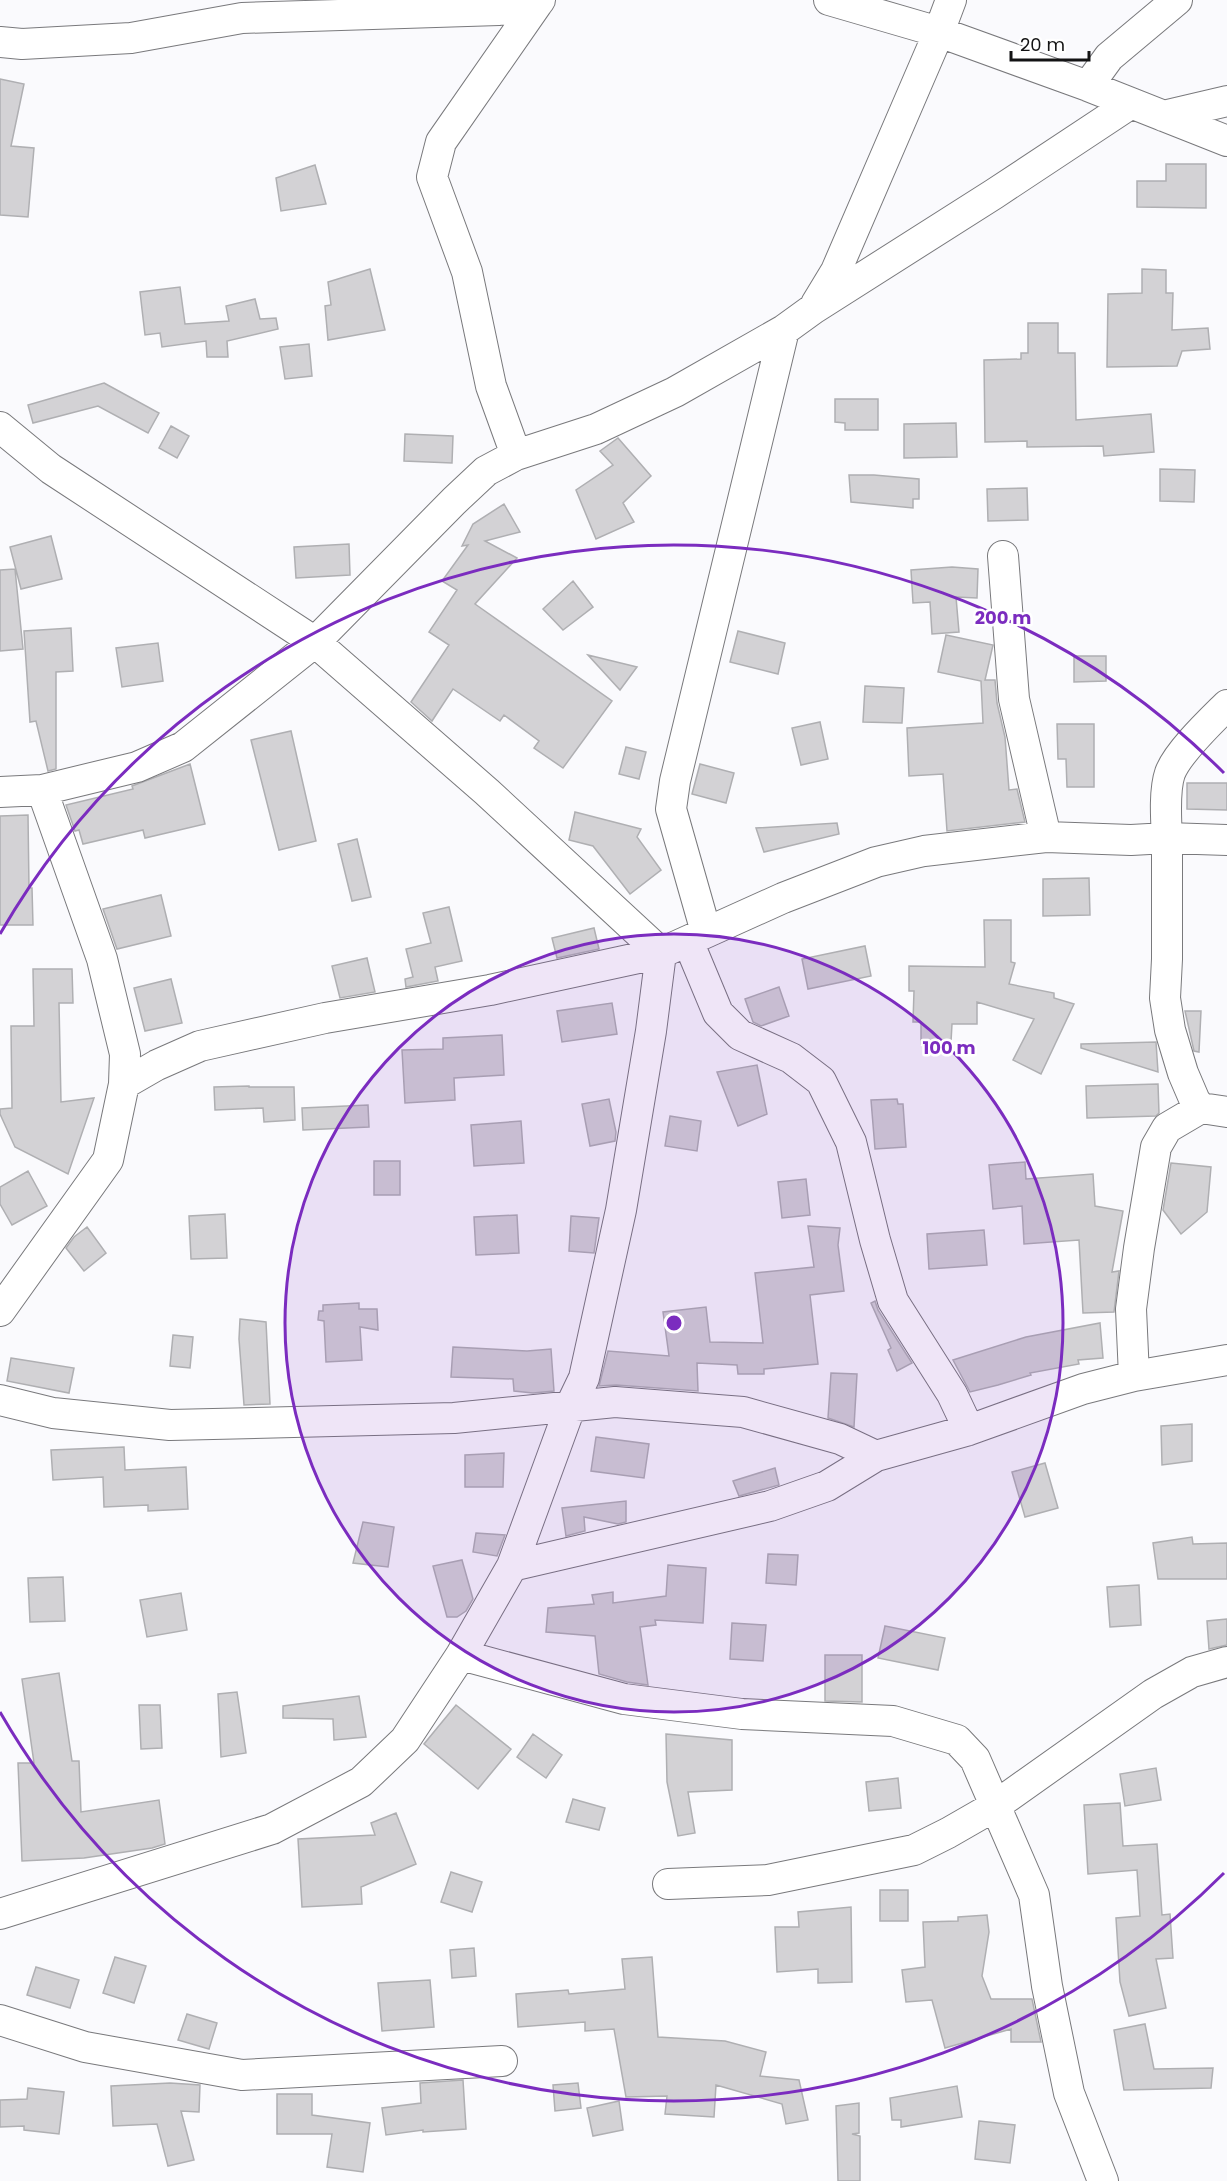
<svg xmlns="http://www.w3.org/2000/svg" width="1227" height="2181" font-family="Poppins,sans-serif">
<style>
.building{fill:#d3d2d5;stroke:#afafb2;stroke-width:1.5}
.lines{fill:none;stroke-linecap:round;stroke-linejoin:round}
.street-casing{stroke:#79797c;stroke-width:32}
.street{stroke:#fff;stroke-width:30}
.ring{fill:none;stroke:#7b2cbf;stroke-width:3}
.centre{fill:#7b2cbf;stroke:#fff;stroke-width:3}
.ring-label{font-size:18px;text-anchor:middle;font-weight:bold;fill:#7b2cbf;stroke:#fff;stroke-width:5;stroke-linejoin:round;paint-order:stroke}
</style>
<rect width="100%" height="100%" fill="#fafafd"/>
<path class="building" d="M0,79l24,5 -13,62 23,2 -6,69 -28,-2z
M1166,164h40v44l-69,-1v-26h29z
M315,165l11,39 -45,7 -5,-33z
M370,269l15,61 -57,10 -3,-34 6,-1 -3,-23z
M1142,269l24,1v23h7l-1,37 36,-2 2,21 -28,2 -5,15 -70,1 1,-73 34,-1z
M180,287l5,37 44,-3 -3,-15 29,-7 5,20 16,-1 2,11 -51,12 1,16h-21l-1,-16 -44,6 -2,-14 -15,2 -5,-43z
M1028,323h30v30h17l1,67 75,-6 3,38 -50,4 -1,-10 -76,1v-6l-42,1 -1,-82 37,-1v-6h7z
M309,344l3,32 -27,3 -5,-32z
M104,383l55,30 -11,20 -50,-27 -65,17 -5,-18z
M835,399h43v31h-33v-7l-10,-1z
M956,423l1,34 -53,1v-34z
M171,426l18,10 -12,22 -18,-10z
M405,434l48,2 -1,27 -48,-2z
M618,438l33,38 -28,27 11,19 -38,17 -20,-49 37,-25 -13,-14z
M1160,469l35,1 -1,32 -34,-1z
M849,475h25l45,4v20h-6v9l-62,-6z
M1027,488l1,32 -40,1 -1,-32z
M504,504l16,28 -35,9 32,17 -42,46 137,97 -49,67 -29,-20 5,-7 -35,-26 -4,6 -47,-32 -21,32 -21,-19 38,-57 -20,-13 28,-42 -15,-9 26,-36 -6,1 11,-22z
M51,536l11,43 -41,10 -11,-42z
M349,544l1,31 -54,3 -2,-31z
M952,567l26,2 -1,29 -21,-1 3,35 -27,2 -2,-32 -17,1 -2,-33z
M15,569l8,80 -23,2v-81z
M573,581l20,26 -30,23 -20,-21z
M71,628l2,43 -17,1v97l-8,2 -12,-50 -6,1 -6,-91z
M738,631l47,12 -7,31 -48,-12z
M946,635l47,10 -8,35h10l2,23 8,34 4,53 8,-1 8,33 -78,9 -4,-57 -34,2 -2,-48 76,-5 -2,-42 -43,-9z
M158,643l5,38 -41,6 -6,-39z
M588,655l49,12 -17,23z
M1074,656h32v25l-32,1z
M865,686l39,2 -2,35 -39,-1z
M820,722l8,37 -27,6 -9,-37z
M1057,724h37v63h-27l-1,-28h-8z
M291,731l25,110 -37,9 -28,-110z
M626,747l20,5 -7,27 -20,-5z
M190,764l15,60 -60,14 -2,-8 -60,14 -4,-14 -4,1 -9,-26 67,-16 -1,-3z
M700,764l34,9 -8,30 -34,-9z
M1187,783h40v27l-40,-1z
M575,812l66,17 -4,8 24,33 -31,24 -37,-48 -24,-6z
M28,815l1,73h3l1,37h-33v-109z
M837,823l2,11 -75,18 -8,-24z
M357,839l14,58 -19,4 -14,-57z
M1089,878l1,37 -47,1v-37z
M161,895l10,41 -54,13 -14,-40z
M449,907l13,54 -27,6 3,14 -32,6 -1,-8 8,-2 -7,-28 25,-6 -8,-30z
M984,920h27v42l4,1 -6,21 45,9v5l20,6 -33,70 -28,-14 21,-41 -57,-17v22h-25l-1,18 -30,2v-22h-8l1,-31h-5v-25l76,1z
M594,928l5,21 -42,9 -5,-20z
M865,946l6,30 -63,13 -6,-30z
M367,958l8,34 -35,6 -8,-32z
M33,969h39l1,34h-14l2,99 33,-4 -26,76 -53,-27 -15,-33v-5l12,-1 -1,-82h23z
M171,979l11,44 -37,8 -11,-43z
M779,987l10,29 -28,10 -8,-4 -8,-23z
M612,1003l5,31 -55,8 -5,-31z
M1185,1011h16l-2,41 -5,-1z
M502,1035l2,40 -50,3 1,22 -50,3 -3,-53 41,-1v-11z
M1156,1042l2,30 -77,-24v-4z
M757,1065l10,49 -29,12 -21,-54z
M1158,1084l1,29 -3,3 -69,2 -1,-32z
M249,1086v1h45l1,33 -31,2 -1,-14 -48,2 -1,-23z
M609,1099l7,33 -1,9 -25,5 -8,-42z
M897,1099l1,5h5l3,43 -31,2 -4,-49z
M368,1105l1,22 -66,3 -1,-22z
M670,1116l31,5 -4,30 -32,-5z
M521,1121l3,42 -50,3 -3,-41z
M374,1161h26v34h-26z
M1025,1162l1,17 67,-5 2,32 28,5 -11,61 7,-1 -5,41 -31,1 -4,-73 -55,4 -2,-38 -29,3 -4,-44z
M1171,1163l40,4 -4,45 -26,22 -18,-24z
M28,1171l19,35 -35,19 -12,-21v-17z
M806,1179l4,36 -28,3 -4,-36z
M225,1214l2,44 -36,1 -2,-43z
M517,1215l2,38 -43,2 -2,-38z
M571,1216l28,2 -5,35 -25,-2z
M808,1226l32,2 -2,17 6,46 -34,4 8,69 -54,5v5h-26l-1,-9 -40,-2 1,28 -82,-6 -17,1 9,-35 61,5 -6,-44 43,-5 4,35 53,1 -8,-70 59,-6z
M87,1227l19,26 -22,18 -18,-23 8,-11z
M984,1230l3,35 -58,4 -2,-35z
M875,1301l3,9 34,53 -15,8 -9,-21 3,-2 -20,-45z
M359,1303v6h18l1,21 -18,-3 2,33 -36,2 -2,-41 -6,-1 1,-9h4v-6z
M240,1319l26,3 4,82 -26,1 -5,-66z
M1100,1323l3,35 -25,2 1,4 -49,9 1,2 -33,10 -28,7 -17,-32 73,-23z
M173,1335l20,2 -3,31 -20,-2z
M453,1347l74,4 24,-2 3,42 -21,2 -19,-2 -1,-12 -62,-2z
M11,1358l63,10 -5,25 -62,-12z
M831,1373l26,1 -3,53 -26,-9z
M1192,1424v37l-30,4 -1,-39z
M596,1437l53,7 -5,34 -53,-7z
M124,1447l1,23 61,-3 2,42 -40,2v-6l-44,2 -1,-30 -50,3 -2,-30z
M504,1453l-1,34h-38v-32z
M1045,1463l13,45 -33,9 -13,-45z
M775,1468l4,17 -40,11 -6,-15z
M626,1501v21l-8,2 -34,-7 1,14 -19,5 -4,-28z
M363,1522l31,5 -6,40 -35,-4z
M476,1533l29,2 -8,21 -24,-4z
M1192,1537l1,7 34,-1v36h-69l-5,-36z
M768,1554l30,1 -2,30 -30,-2z
M462,1560l11,39 -7,12 -9,6h-10l-14,-51z
M668,1565l38,3 -3,55 -48,-3 1,5 -16,2 8,58 -21,-3 -28,-8 -4,-38 -49,-4 2,-24 46,-4 -2,-9 21,-3v11l53,-7z
M63,1577l2,44 -35,1 -2,-44z
M1139,1585l2,40 -31,2 -3,-40z
M181,1593l6,37 -40,7 -7,-37z
M1227,1619v26l-18,4 -2,-28z
M732,1623l34,2 -3,36 -33,-2z
M885,1626l60,12 -7,32 -60,-12z
M825,1655h37v47l-37,-1z
M59,1673l13,88h7l2,51 78,-12 6,44 -13,4 -68,10 -62,3 -4,-98h16l-12,-84z
M237,1692l9,61 -25,4 -3,-63z
M359,1696l7,41 -32,3 -1,-21 -50,-1v-12z
M139,1705h21l2,43 -21,1z
M456,1705l55,44 -33,40 -54,-45z
M533,1734l29,21 -16,23 -29,-21z
M666,1734l66,6v50l-44,2 7,41 -17,3 -11,-54z
M1156,1768l5,32 -36,6 -5,-32z
M898,1778l3,30 -32,3 -3,-29z
M573,1799l32,9 -6,22 -33,-8z
M1120,1803l3,43 34,-2 5,71 8,-1 3,44 -17,1 10,49 -37,8 -9,-34 -4,-64 24,-2 -3,-46 -49,4 -4,-69z
M396,1813l20,51 -55,23 1,17 -60,3 -4,-68 77,-4 -4,-12z
M451,1872l31,10 -10,30 -31,-10z
M880,1890h28v31h-28z
M851,1907l1,75 -34,1v-14l-41,3 -2,-45h24l-1,-15z
M987,1915l2,17 -7,44 9,23h41l9,43h-30v-13l-66,19 -13,-48 -26,2 -4,-32 23,-3 -2,-45 35,-1v-4z
M474,1948l2,28 -24,2 -2,-28z
M115,1957l31,9 -12,37 -31,-10z
M652,1957l6,80 67,4 41,11 -6,24 39,4 9,40 -22,4 -4,-20 -66,-19 -2,32 -49,-3 2,-18 -41,1 -12,-68 -29,2v-9l-67,5 -2,-33 52,-4 1,4 56,-5 -3,-30z
M36,1967l43,13 -9,28 -43,-13z
M430,1980l4,47 -52,4 -4,-48z
M187,2014l30,9 -8,26 -31,-9z
M1145,2024l9,45 59,-1 -2,20 -87,2 -10,-60z
M463,2080l3,49 -43,3v-2l-37,5 -4,-27 39,-5 -1,-20z
M170,2083l30,2 -1,27 -18,-1 13,49 -26,6 -11,-42 -44,2 -2,-40z
M578,2083l3,25 -26,3 -2,-26z
M957,2086l5,31 -61,10v-7h-9l-2,-22z
M28,2088l36,4 -5,42 -35,-4v-4l-24,1v-27l27,-1z
M277,2094h35v21l58,8 -7,49 -36,-5 5,-33h-55z
M619,2101l4,29 -30,6 -6,-28z
M859,2103v30l-7,1 8,2v45h-22l-2,-75z
M979,2121l36,4 -5,38 -35,-4z"/>
<g class="lines">
<defs>
<path id="street" d="M829,0l110,32 149,54 139,55
M0,42l22,2 109,-6 111,-20 257,-8 38,-6 3,-4
M1088,86l21,-29 68,-57
M1163,116l64,-15
M816,304l20,-33 103,-239 12,-32
M0,427l51,42 264,173 172,150 174,161
M516,455l-25,-69 -24,-114 -35,-95 9,-35 96,-138
M1003,556l11,143 32,138
M0,792l42,-2 95,-23 46,-20 132,-105 139,-141 32,-30 30,-16 80,-26 79,-37 109,-62 29,-21 181,-115 136,-90
M1227,840l-60,-2v121l-2,39 5,32 13,43 12,28 6,7 26,4
M706,932l-35,-123 4,-28 109,-451
M688,941l30,72 22,22 51,23 30,23 30,61 24,98 18,61 59,93 17,36
M124,1084l33,-19 43,-19 125,-28 165,-28 171,-37 122,-55 93,-36 48,-11 122,-14 85,3 36,-2c-1,-18 -3,-48 3,-65 8,-21 41,-52 57,-68
M0,1311l108,-151 16,-76 1,-30 -23,-95 -60,-169
M1134,1376l-3,-67 8,-61 17,-101 11,-19 34,-20
M0,1400l53,13 117,12 284,-7 161,-16 128,10 97,27 36,17
M512,1566l258,-60 57,-20 49,-30 93,-26 114,-41 51,-13 93,-16
M461,1655l163,44 118,15 151,7 64,19 18,19 59,136 13,91 22,107 34,88
M668,1884l100,-4 146,-30 34,-17 47,-27 158,-112 39,-22 35,-10
M0,1914l272,-85 89,-47 44,-42 56,-85 51,-89 59,-161 13,-27 37,-168 30,-179 10,-78
M0,2020l85,27 157,28 260,-14"/>
</defs>
<use href="#street" class="street-casing"/>
<use href="#street" class="street"/>
</g>
<circle cx="674" cy="1323" r="389" fill="#7b2cbf" fill-opacity=".12"/>
<g class="ring">
<circle cx="674" cy="1323" r="389"/>
<path d="M1224 1873A778 778 0 0 1 0 1712M0 934A778 778 0 0 1 1224 773"/>
</g>
<circle cx="674" cy="1323" r="9" class="centre"/>
<g class="ring-label">
<text x="1003" y="624">200 m</text>
<text x="949" y="1054">100 m</text>
</g>
<path d="M1011 51v9h78v-9" fill="none" stroke="#131314" stroke-width="3"/>
<text x="1020" y="51" font-size="18" fill="#131314" stroke="#ffffff" stroke-width="4.5" paint-order="stroke">20 m</text>
</svg>
